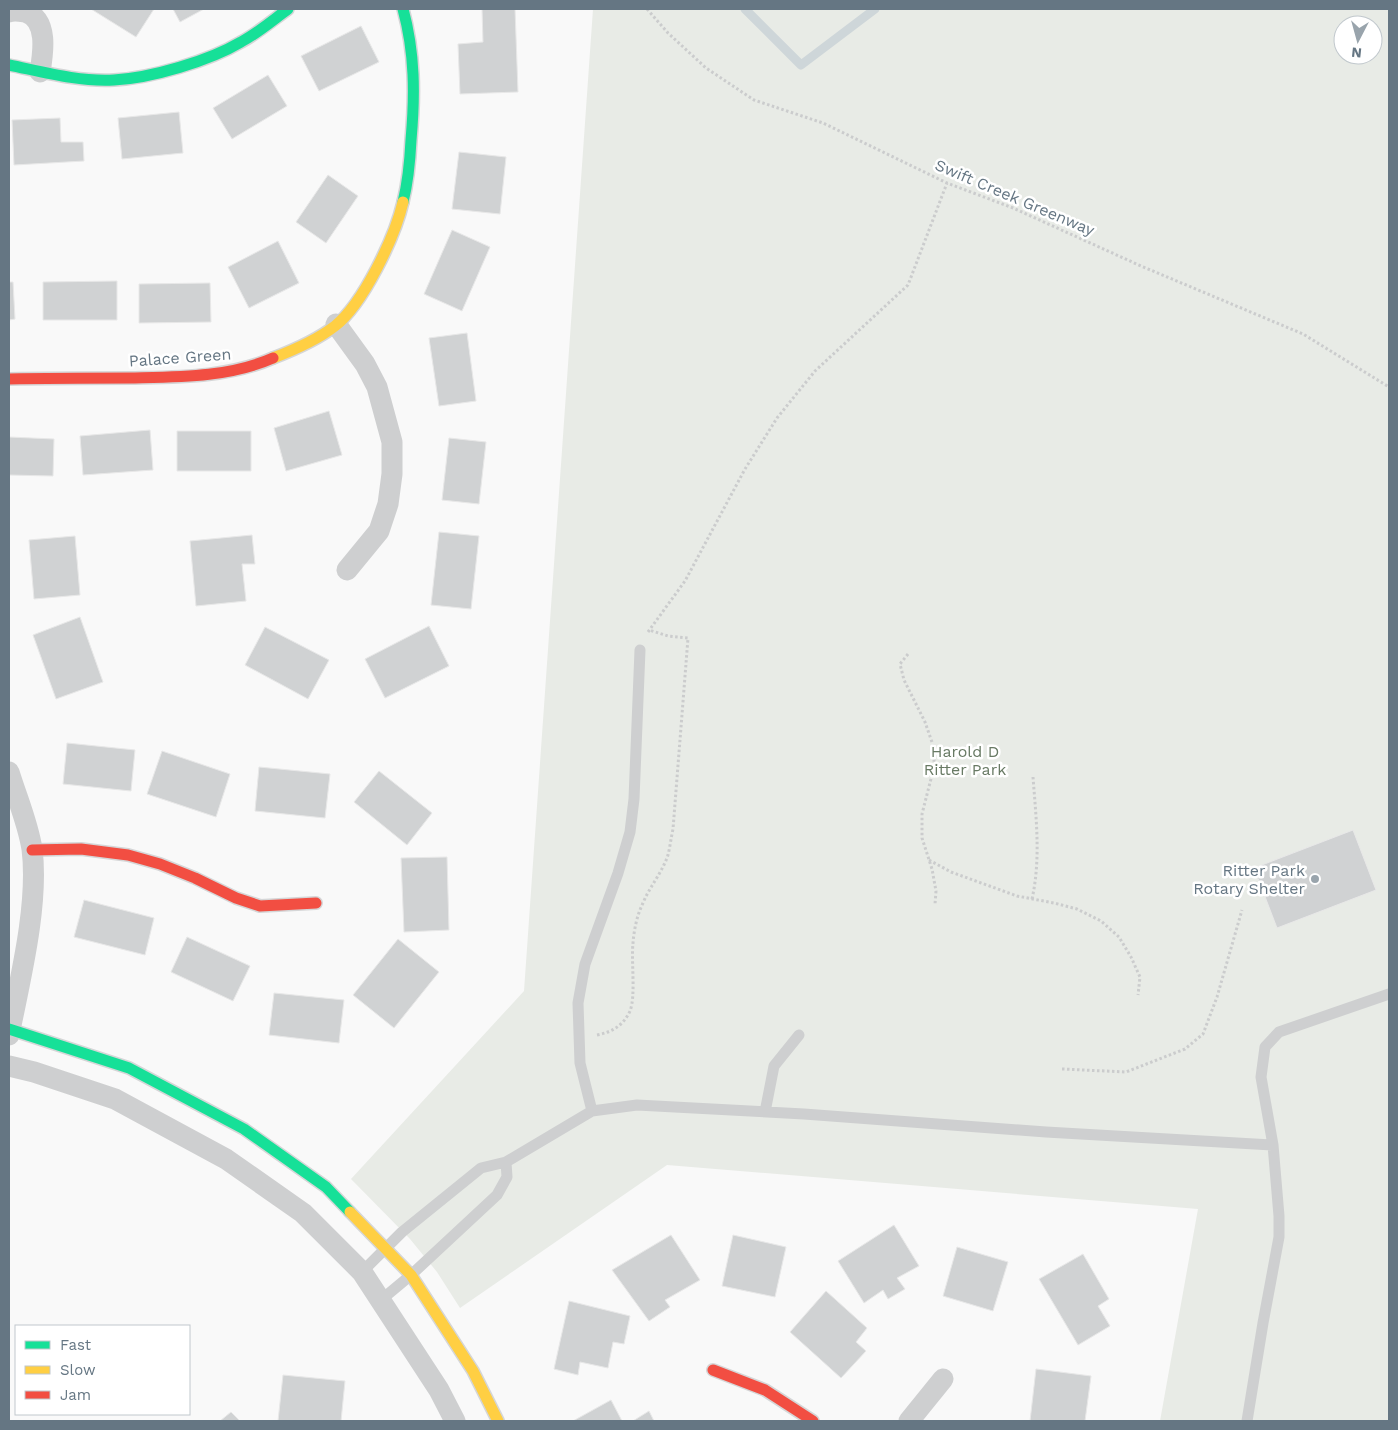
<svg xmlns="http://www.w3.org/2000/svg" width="1398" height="1430" font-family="'Work Sans',sans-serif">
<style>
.green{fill:#e8ebe6;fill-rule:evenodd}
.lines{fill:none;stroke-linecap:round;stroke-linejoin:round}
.stream{stroke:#ced6d9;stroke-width:9}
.building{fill:#d0d2d3;stroke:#e8e8e8}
.fast-casing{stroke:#d5d6d7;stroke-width:14}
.slow-casing{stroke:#d5d6d7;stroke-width:14}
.jam-casing{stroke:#d5d6d7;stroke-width:14}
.path{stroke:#cbcccd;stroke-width:3;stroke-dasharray:2.5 2.5;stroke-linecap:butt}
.lane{stroke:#cecfd0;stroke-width:11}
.street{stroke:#cecfd0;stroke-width:21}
.fast{stroke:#16e098;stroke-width:11}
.slow{stroke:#ffcf43;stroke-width:11}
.jam{stroke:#f24e42;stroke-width:11}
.poi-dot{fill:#99a4ac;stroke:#fff;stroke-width:2}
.labels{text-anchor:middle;stroke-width:5;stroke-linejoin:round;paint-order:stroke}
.street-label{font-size:16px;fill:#657683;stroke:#fff}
.park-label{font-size:16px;fill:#687a64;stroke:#fff}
.poi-label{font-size:16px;fill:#657683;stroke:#fff;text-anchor:end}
</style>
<rect width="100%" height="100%" fill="#f9f9f9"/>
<path class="green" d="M593,9h796v1412h-229l38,-212 -531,-44 -207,143 -23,-36 -27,-33 -59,-60 173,-188zM1343,25h30v30h-30z"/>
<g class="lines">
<path class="stream" d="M745,9l56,56 74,-56"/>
</g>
<path class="building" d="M91,9h63l-18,28z
M173,9h31l-24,13z
M482,9h33l3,83 -58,2 -2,-50 25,-2z
M361,26l18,36 -60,29 -18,-35z
M268,75l19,31 -55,33 -19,-31z
M179,112l4,41 -61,6 -4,-41z
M60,118l1,24h22l1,19 -70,4 -2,-45z
M459,152l47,5 -6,57 -48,-5z
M328,175l30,21 -32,47 -30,-21z
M452,230l38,17 -28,64 -38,-17z
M278,241l21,42 -50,25 -21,-41z
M117,281v39h-74v-38z
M9,282h4l2,37 -6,1z
M210,283l1,39 -72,1v-39z
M467,333l9,68 -37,5 -10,-68z
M329,411l13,44 -56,16 -12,-43z
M150,430l3,40 -70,5 -3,-39z
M177,431h74v40h-74z
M9,437l45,2 -1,37 -44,-1z
M449,438l37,4 -7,62 -37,-4z
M439,532l40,4 -8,73 -40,-4z
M252,535l3,29h-13l4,37 -50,5 -6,-65z
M75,536l5,59 -46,4 -5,-59z
M80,617l23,65 -47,17 -23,-64z
M429,626l20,40 -64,32 -20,-39z
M265,627l64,33 -21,39 -63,-34z
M67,743l68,7 -4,41 -68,-7z
M162,751l68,23 -14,43 -69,-23z
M259,767l71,7 -5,44 -70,-7z
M379,771l53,42 -25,32 -53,-43z
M1353,830l23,60 -99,38 -23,-60z
M447,857l2,73 -45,2 -3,-74z
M84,900l70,18 -9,37 -71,-18z
M187,937l63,29 -17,35 -62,-29z
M398,939l41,33 -45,56 -41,-33z
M274,993l70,7 -5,43 -70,-8z
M894,1225l25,41 -22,12 8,11 -17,10 -5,-9 -19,13 -26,-42z
M671,1235l29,45 -35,20 5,7 -21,14 -37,-51z
M733,1235l53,12 -11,50 -53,-11z
M957,1247l51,15 -15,49 -50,-15z
M1083,1254l26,45 -11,7 12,20 -32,19 -39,-66z
M826,1291l41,37 -11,14 10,9 -25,27 -51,-46z
M569,1301l61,15 -6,28 -11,-2 -5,26 -28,-6 -2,13 -24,-6z
M1036,1369l55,7 -6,45h-55z
M283,1375l62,6 -4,40h-63z
M611,1400l11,21h-49z
M649,1411l5,10h-21z
M231,1412l9,9h-20z"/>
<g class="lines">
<defs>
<path id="fast" d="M9,65c34,7 70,17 105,15 37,-2 95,-19 127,-38 17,-9 32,-22 47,-33
M403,202c5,-20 7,-41 8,-62 4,-45 4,-87 -8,-131
M9,1029l120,39 115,61 82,58 24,25"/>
<path id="slow" d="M273,358c21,-8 44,-18 62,-32 28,-22 60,-89 68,-124
M350,1212l61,63 62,96 25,50"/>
<path id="jam" d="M9,379c42,-1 84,-1 126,-1 46,-1 95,-1 138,-20
M32,850l49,-1 47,6 32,9 35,14 41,20 24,8 56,-3
M713,1370l52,20 48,31"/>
</defs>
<use href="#fast" class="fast-casing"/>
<use href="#slow" class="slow-casing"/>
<use href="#jam" class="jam-casing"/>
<path class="path" d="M647,9l21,24 38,35 48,32 69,23 124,60 66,25 128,58 162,68 86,53
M648,632l37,-51 60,-112 32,-51 38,-47 93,-86 39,-102
M908,654l-8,10 4,16 21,42 9,26v19l-12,47v24l10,31 4,22 -1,13
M929,860l22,12 66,24 37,7 23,6 24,12 18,16 12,20 9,20 -2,18
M1032,899c9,-40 4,-82 1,-122
M597,1035c15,-3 26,-9 33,-24 6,-15 1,-50 3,-68 1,-13 4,-28 10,-40 7,-17 19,-30 25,-48 2,-8 3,-17 5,-26l15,-191 -20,-2 -19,-6
M1062,1069l64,3 59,-23 18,-15 14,-37 25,-87"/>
<path class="lane" d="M592,1111l-12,-48 -2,-60 7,-39 33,-91 12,-41 4,-33 6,-149
M765,1112l9,-46 25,-31
M1273,1145l-12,-68 4,-30 14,-15 110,-38
M506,1162l86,-51 45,-6 167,9 242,18 227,13 6,71v21l-16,86 -16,98
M362,1272l40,-40 79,-64 25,-6 1,15 -10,18 -86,80 -30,25"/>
<path class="street" d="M9,12c5,-2 10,-1 16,0 24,7 18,42 15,60
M336,324l29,40 12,23 15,55v32l-4,30 -9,27 -32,39
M9,772c8,26 19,51 23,77 7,55 -12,131 -23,186
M9,1066l25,6 81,27 111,60 77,54 59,59 77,118 16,31
M909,1421l34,-42"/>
<use href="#fast" class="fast"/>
<use href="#slow" class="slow"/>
<use href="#jam" class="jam"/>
</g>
<circle class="poi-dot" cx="1315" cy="879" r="5"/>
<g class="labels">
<g class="street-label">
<text transform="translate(1015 197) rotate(23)" y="6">Swift Creek Greenway</text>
<text transform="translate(180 357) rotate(-4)" y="6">Palace Green</text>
</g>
<g class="park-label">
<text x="965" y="757">Harold D<tspan x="965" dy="18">Ritter Park</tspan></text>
</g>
<g class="poi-label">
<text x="1305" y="876">Ritter Park<tspan x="1305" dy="18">Rotary Shelter</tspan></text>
</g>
</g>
<rect width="1398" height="1430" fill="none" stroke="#657683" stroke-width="20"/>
<rect x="15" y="1325" width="175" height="90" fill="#ffffff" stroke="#c1c8cd"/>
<rect x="25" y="1341" width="25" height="8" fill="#16e098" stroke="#c1c8cd"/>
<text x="60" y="1350" font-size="15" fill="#657683">Fast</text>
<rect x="25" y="1366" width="25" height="8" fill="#ffcf43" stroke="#c1c8cd"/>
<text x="60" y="1375" font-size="15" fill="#657683">Slow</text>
<rect x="25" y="1391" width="25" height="8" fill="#f24e42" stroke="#c1c8cd"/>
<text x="60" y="1400" font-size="15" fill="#657683">Jam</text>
<g transform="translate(1358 40) rotate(186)"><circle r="24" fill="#ffffff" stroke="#c1c8cd"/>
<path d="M0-4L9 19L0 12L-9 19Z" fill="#99a4ac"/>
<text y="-8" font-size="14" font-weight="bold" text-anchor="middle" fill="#657683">N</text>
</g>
</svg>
